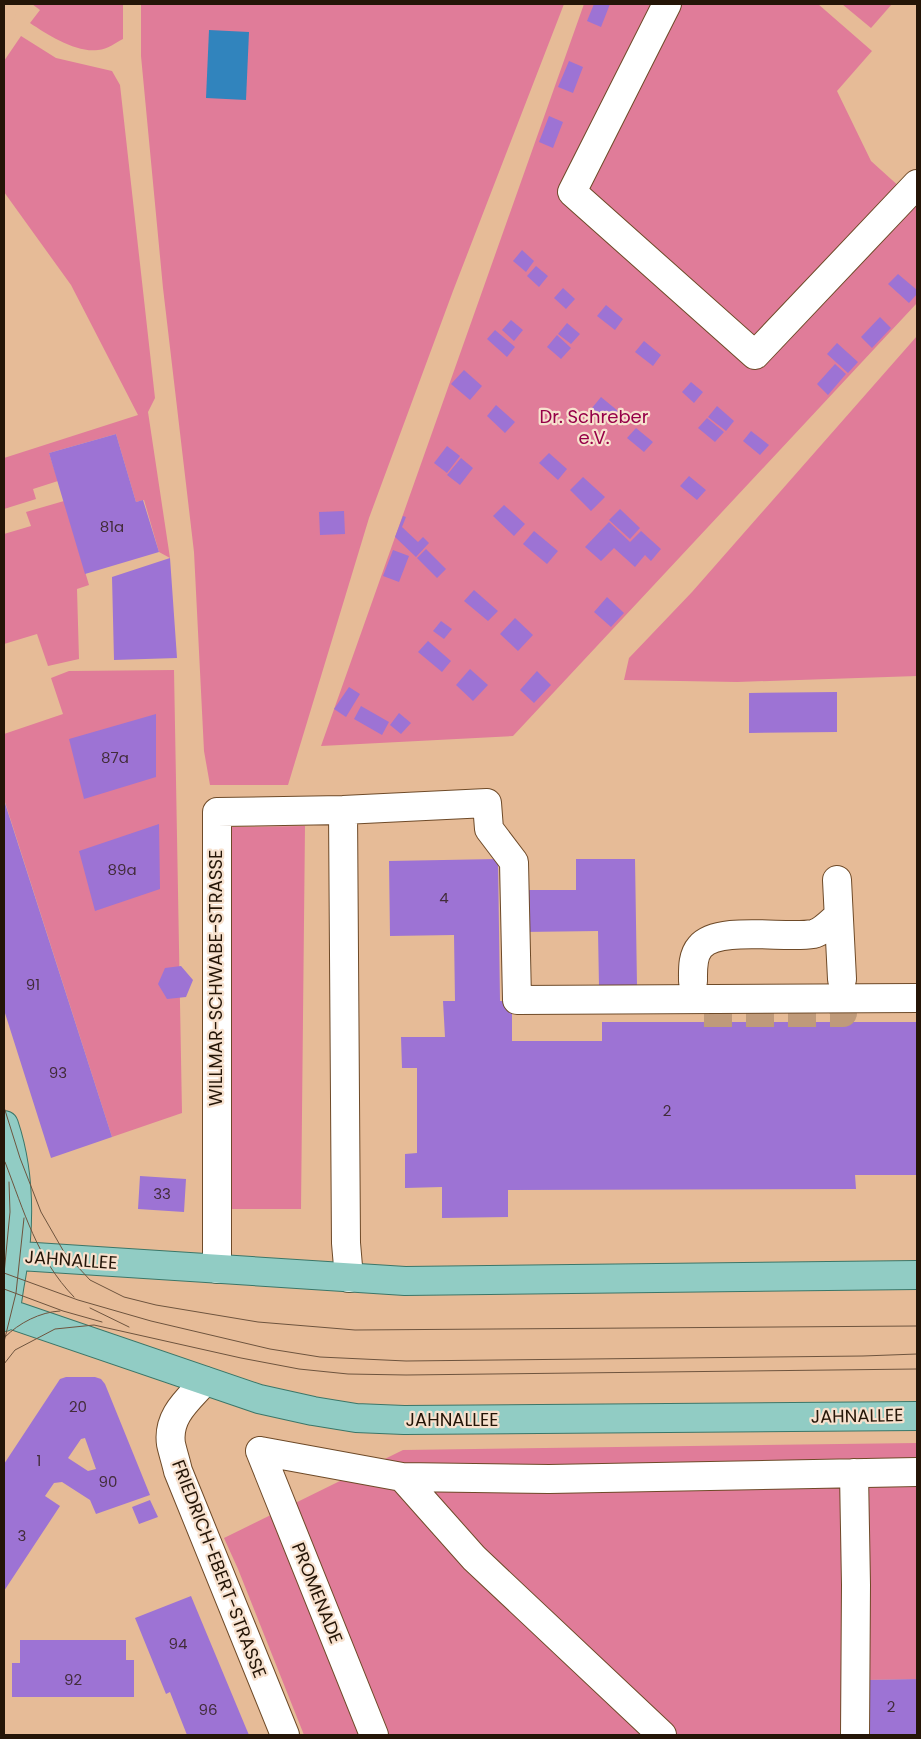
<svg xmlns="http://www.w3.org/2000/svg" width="921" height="1739" font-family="Poppins,sans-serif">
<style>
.green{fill:#e07c99}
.water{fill:#3184bd}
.pier{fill:#e6bb97}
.building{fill:#9d73d4;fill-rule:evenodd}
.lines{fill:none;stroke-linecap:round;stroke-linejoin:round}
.minor-tunnel{stroke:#bf9a7a;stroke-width:28;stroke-dasharray:28 14;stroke-linecap:butt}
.minor-casing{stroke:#6e4a28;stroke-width:30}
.major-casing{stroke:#3b7668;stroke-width:30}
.minor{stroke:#fff;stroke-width:28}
.major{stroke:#91ccc4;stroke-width:28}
.tram{stroke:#6e543e;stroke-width:1}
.labels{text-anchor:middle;stroke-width:4.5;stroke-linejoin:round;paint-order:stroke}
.number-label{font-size:15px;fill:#422c3a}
.park-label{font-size:18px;fill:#960048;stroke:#f7e1ce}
.street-label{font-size:18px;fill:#241507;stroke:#f7e1ce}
</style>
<rect width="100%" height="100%" fill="#e6bb97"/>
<path class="green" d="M32,4h91v35c-8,4 -15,10 -25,11 -22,3 -50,-15 -68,-27l10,-13z
M141,4h423l-111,287 -84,227 -81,267h-78l-6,-34 -10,-199 -31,-264 -22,-232z
M584,4h72l-94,190 191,173 164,-164v100l-404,433 -192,10z
M674,4h144l54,47 -35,40 34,70 31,28 -145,152 -172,-154z
M842,4h50l-21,24z
M21,36l35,22 56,13 8,14 35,313 -7,14 22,146 -11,-6 -15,-52 -8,2 -20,-68 -67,19 9,28 -25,8 3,10 -32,10v-51l134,-43 -67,-130 -67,-93v-131z
M917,336v340l-180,6 -113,-2 5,-22 63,-66z
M64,501l25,84 -12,4 2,70 -31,7 -11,-32 -33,10v-110l27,-8 -5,-14z
M174,670l8,443 -70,24 -108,-338v-65l59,-20 -12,-36 18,-7z
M305,826l-4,383h-74l2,-382z
M917,1443v236l-51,1v55h-562l-66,-166 -14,-31 179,-88z"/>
<path class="water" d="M209,30l40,2 -3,68 -40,-2z"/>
<path class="pier" d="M4,4l13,9 -9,14 -4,-3z"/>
<path class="building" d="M594,4h16l-9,23 -14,-6z
M569,61l14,6 -10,26 -15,-6z
M549,116l14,6 -10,26 -14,-6z
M522,250l12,11 -8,11 -13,-11z
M536,266l12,10 -9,11 -12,-11z
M898,274l19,16v4l-8,9 -21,-19z
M563,288l12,11 -9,10 -12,-11z
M606,305l17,14 -8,11 -18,-14z
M880,317l11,11 -19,20 -11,-11z
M511,320l12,10 -9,11 -12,-11z
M567,323l13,11 -9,10 -13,-10z
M495,330l20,17 -8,10 -20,-18z
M557,335l14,13 -10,11 -14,-12z
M644,341l17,14 -8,11 -18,-14z
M837,343l21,19 -10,11 -21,-19z
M835,364l11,10 -18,21 -11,-11z
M464,370l18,16 -12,14 -19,-16z
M691,382l12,10 -9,11 -12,-11z
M601,397l17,14 -9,11 -17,-14z
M496,405l19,17 -10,11 -18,-17z
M717,406l17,15 -8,10 -18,-14z
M707,418l17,14 -9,10 -17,-14z
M636,428l17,14 -9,10 -17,-14z
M751,431l18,14 -9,10 -17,-14z
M116,434l20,68 7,-2 16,52 -74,22 -36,-121z
M447,446l13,10 -13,17 -13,-10z
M549,453l18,16 -9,11 -19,-17z
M461,458l12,10 -13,17 -13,-10z
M689,476l17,14 -9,10 -17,-14z
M583,477l22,20 -14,14 -21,-21z
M504,505l21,19 -11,12 -21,-20z
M620,509l20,19 -10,11 -21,-19z
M344,511l1,23 -25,1 -1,-23z
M403,516l3,1 -4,10 16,15 5,-5 6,6 -13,14 -21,-20z
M609,522l21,20 11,-11 20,18 -10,12 -6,-6 -10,12 -21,-19 -13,13 -16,-14z
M534,531l24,20 -11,13 -24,-20z
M426,549l20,20 -9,9 -20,-20z
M393,550l16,6 -10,26 -16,-6z
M170,558l7,100 -63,2 -2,-83z
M474,590l24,21 -10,10 -24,-20z
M607,597l17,16 -13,14 -17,-15z
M515,618l18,17 -15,16 -18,-17z
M441,621l11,8 -8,10 -11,-8z
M428,641l23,20 -9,11 -24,-20z
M470,669l18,16 -15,16 -17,-16z
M537,671l14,14 -17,18 -14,-13z
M349,687l11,7 -14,23 -12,-8z
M837,692v40l-88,1v-40z
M361,706l28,16 -7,13 -28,-16z
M399,713l12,10 -10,11 -11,-9z
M156,714v63l-72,22 -15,-60z
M4,800l108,337 -61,21 -47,-148z
M159,824l1,65 -65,22 -16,-60z
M498,859l2,142h12v40h90v-19h315v153h-62l1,14 -348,1v27l-66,1v-31l-37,1v-34l12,-1v-85h-15l-1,-31h44l-2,-36h12l-1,-66 -64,1 -1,-75z
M576,859h59l2,127h-38l-1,-55 -75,1v-42h53z
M181,966l12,14 -7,17 -19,2 -9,-15 7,-16z
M140,1176l46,3 -2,33 -46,-3z
M66,1377h29l6,2 4,5 45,111 -54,19 -6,-14 -28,-18 -8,1 -9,13 15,10 -56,85v-127l56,-85zM85,1438l11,31 -8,2 -20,-13 13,-19z
M150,1500l8,17 -19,7 -7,-17z
M191,1596l55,132 3,7h-62l-17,-43 -4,2 -31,-76z
M20,1640h106v20h8v37h-122v-34h8z
M917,1679v56h-51v-55z"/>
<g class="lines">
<path class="minor-tunnel" d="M693,981l1,32h149l-1,-34"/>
<defs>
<path id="minor" d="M667,4l-95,188 183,163 162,-171
M343,810l3,433 3,35
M837,880l5,99
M693,981c0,-11 -1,-25 7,-34 18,-22 86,-8 113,-13 9,-2 18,-12 25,-18
M217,1269v-457l126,-2 144,-7 2,26 25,33 3,138 400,-2
M205,1381c-17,19 -38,35 -34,63 2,9 5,18 7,27l107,264
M260,1451l142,26 147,2 368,-7
M260,1451l114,284
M854,1473l2,112 -1,150
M402,1477l72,81 188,177"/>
<path id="major" d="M4,1125c17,51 16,105 6,158 -2,11 -3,23 -6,34
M4,1255l401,26 512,-6
M4,1312l255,87 54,12 43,7 48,2 513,-4"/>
</defs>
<use href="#minor" class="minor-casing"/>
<use href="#major" class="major-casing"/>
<use href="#minor" class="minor"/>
<use href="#major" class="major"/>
<path class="tram" d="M4,1107l16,51 21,54 23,40 26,28 34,17 32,8 102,17 97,8 562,-4
M5,1162c19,49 32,97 69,135
M4,1273l74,27 73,21 119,28 50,8 86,4 457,-5 54,-2
M4,1274l6,-62 -1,-30
M4,1289l59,22 39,11
M90,1308l39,19
M5,1337c14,-14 35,-25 55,-26
M4,1342l12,-49 8,-75
M4,1364l11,-14 40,-21 39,-4 147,33 58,11 49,5 58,1 511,-6"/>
</g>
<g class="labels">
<g class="number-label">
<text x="112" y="532">81a</text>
<text x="115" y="763">87a</text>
<text x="122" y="875">89a</text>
<text x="444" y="903">4</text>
<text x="33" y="990">91</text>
<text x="58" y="1078">93</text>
<text x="667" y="1116">2</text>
<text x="162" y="1199">33</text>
<text x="78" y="1412">20</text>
<text x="39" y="1466">1</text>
<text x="108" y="1487">90</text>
<text x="22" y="1541">3</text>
<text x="178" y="1649">94</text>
<text x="73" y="1685">92</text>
<text x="891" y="1712">2</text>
<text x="208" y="1715">96</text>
</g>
<g class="park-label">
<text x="594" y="423">Dr. Schreber<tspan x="594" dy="21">e.V.</tspan></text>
</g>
<g class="street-label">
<text transform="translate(216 978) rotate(-90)" y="6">WILLMAR-SCHWABE-STRASSE</text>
<text transform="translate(71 1260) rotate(4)" y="6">JAHNALLEE</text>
<text transform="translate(857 1416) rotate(-1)" y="6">JAHNALLEE</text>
<text x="452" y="1426">JAHNALLEE</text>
<text transform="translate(219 1569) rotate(69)" y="6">FRIEDRICH-EBERT-STRASSE</text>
<text transform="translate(317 1593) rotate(68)" y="6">PROMENADE</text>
</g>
</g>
<rect width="921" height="1739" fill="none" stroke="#241507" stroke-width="10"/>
</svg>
